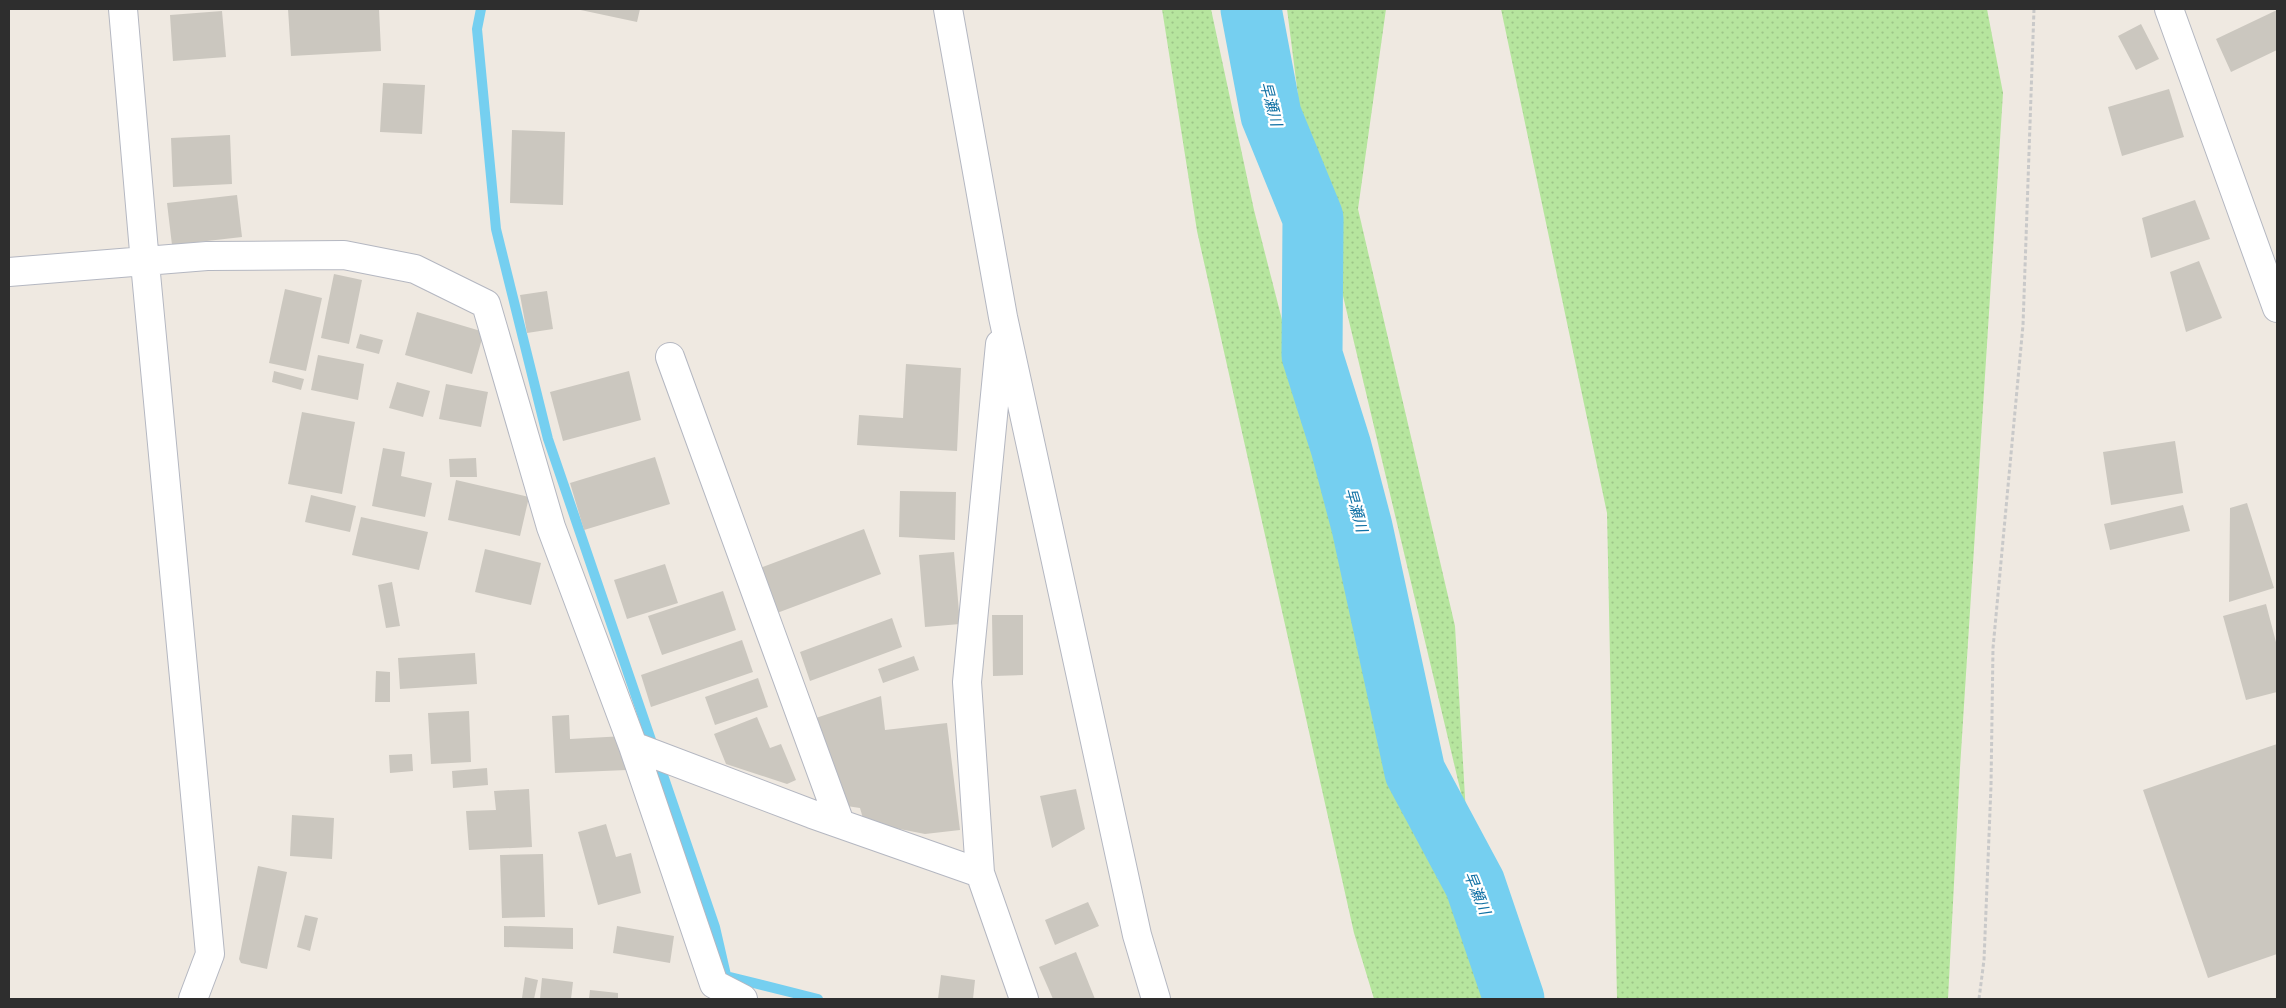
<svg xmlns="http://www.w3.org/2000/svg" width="2286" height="1008" font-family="'Asap Condensed','Noto Sans JP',sans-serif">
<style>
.grass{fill:url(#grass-dots)}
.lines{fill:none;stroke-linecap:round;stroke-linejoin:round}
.stream{stroke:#75cff0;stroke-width:10}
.river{stroke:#75cff0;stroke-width:61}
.building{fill:#cbc7bf}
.minor-casing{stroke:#b4b7c1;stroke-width:30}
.path{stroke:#c9c9c9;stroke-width:3;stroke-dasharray:4 2.5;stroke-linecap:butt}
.minor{stroke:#fff;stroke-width:28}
.labels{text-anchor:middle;stroke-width:4.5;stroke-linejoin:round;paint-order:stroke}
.water-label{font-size:15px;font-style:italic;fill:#0d6fa3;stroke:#fff}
</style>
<defs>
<pattern id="grass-dots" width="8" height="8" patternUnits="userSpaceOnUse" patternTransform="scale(1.25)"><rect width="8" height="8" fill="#b6e59e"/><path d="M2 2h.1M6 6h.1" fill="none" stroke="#9dc588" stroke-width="1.8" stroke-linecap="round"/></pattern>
</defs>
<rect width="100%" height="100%" fill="#efe9e1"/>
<path class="grass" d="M1162,9h49l43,201 67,263 87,304 82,222h-116l-20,-66 -157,-702z
M1287,9h99l-28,200 97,417 11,188 -165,-695z
M1501,9h486l16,84 -43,675 -12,231h-331l-10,-486z"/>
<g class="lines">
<path class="stream" d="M481,9l-4,20 19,200 52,210 167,488 14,61
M726,976l92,23"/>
<path class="river" d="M1251,9l20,106 42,103 -1,137 29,92 21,80 53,245 60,112 39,115"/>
</g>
<path class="building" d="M288,9h91l2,42 -90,5z
M576,9h64l-3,13z
M2277,10v40l-46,22 -15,-33z
M222,11l4,46 -53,4 -3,-46z
M2141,24l18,35 -23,11 -18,-34z
M383,83l42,2 -3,49 -42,-2z
M2169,89l15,48 -62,19 -14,-49z
M512,130l53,2 -2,73 -53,-2z
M230,135l2,49 -59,3 -2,-49z
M237,195l5,42 -70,8 -5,-42z
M2195,200l15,39 -59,19 -9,-40z
M2199,261l23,57 -36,14 -16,-60z
M334,274l28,6 -13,64 -28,-6z
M285,289l37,9 -16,73 -37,-8z
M547,291l6,38 -26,4 -7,-38z
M417,312l67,20 -12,42 -67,-19z
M360,334l23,6 -4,14 -23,-6z
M318,355l46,9 -6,36 -47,-10z
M906,364l55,4 -4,83 -100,-6 2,-30 44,3z
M274,371l30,8 -3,11 -29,-8z
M629,371l12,49 -78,21 -13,-49z
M397,382l33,9 -7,26 -34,-9z
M446,384l42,8 -7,35 -42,-8z
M302,412l53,10 -13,72 -54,-10z
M2175,441l8,52 -72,12 -8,-53z
M383,448l22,4 -4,24 31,7 -7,34 -53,-11z
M655,457l15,47 -86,26 -14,-47z
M476,458l1,19h-27l-1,-18z
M456,480l73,17 -9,39 -72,-16z
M900,491l56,1 -1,48 -56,-3z
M311,495l45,11 -6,26 -45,-10z
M2247,503l27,85 -45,14 1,-94z
M2183,505l7,26 -80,19 -6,-26z
M361,517l67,15 -9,38 -67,-15z
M864,529l17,45 -104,39 -17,-45z
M485,549l56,14 -10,42 -56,-13z
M954,552l6,72 -35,3 -6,-72z
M665,564l13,39 -51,16 -13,-39z
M392,582l8,44 -14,2 -8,-43z
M723,591l13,39 -74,25 -14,-39z
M2266,604l11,42v46l-31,8 -23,-84z
M992,615h31v60l-30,1z
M892,618l10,29 -92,34 -10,-29z
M742,640l11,32 -102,35 -10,-32z
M475,653l2,31 -77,5 -2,-31z
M914,656l5,14 -36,13 -5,-14z
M376,671l14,1v30h-15z
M758,678l10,29 -53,18 -10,-28z
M881,696l4,34 62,-7 13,107 -35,4 -61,-12 -4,-14 -20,-3 -30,-85z
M469,711l2,51 -40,2 -3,-51z
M569,715l1,24 55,-3 2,34 -72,3 -3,-57z
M757,717l13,31 11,-4 15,36 -9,4 -61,-20 -12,-30z
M2277,744v210l-69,24 -65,-188z
M412,754l1,17 -23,2 -1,-18z
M487,768l1,17 -35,3 -1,-17z
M529,789l3,58 -63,3 -3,-39 30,-1 -2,-19z
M1076,789l9,40 -33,19 -12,-52z
M292,815l42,3 -2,41 -42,-3z
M606,824l10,33 15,-4 10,40 -43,12 -20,-73z
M543,854l2,63 -43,1 -2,-63z
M258,866l29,6 -20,97 -26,-6 -2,-4z
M1088,902l11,24 -44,19 -10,-25z
M305,915l13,3 -8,33 -13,-4z
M504,926l69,2v21l-69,-2z
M617,926l57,10 -4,27 -57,-10z
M1076,952l19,47h-42l-14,-32z
M941,975l34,5 -2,19h-35z
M525,977l13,3 -4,19 -12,-1z
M542,978l31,4 -2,17h-31z
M590,990l28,3v6h-29z"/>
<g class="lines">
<defs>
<path id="minor" d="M123,9l22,254 65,691 -17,45
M948,9l55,308 134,618 19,64
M2169,9l108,299
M9,272l198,-16 137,-1 71,14 71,35 65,223 82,219 81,238 29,15
M1000,344l-33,338 13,191 44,126
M670,357l170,466
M633,746l179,68 168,59"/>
</defs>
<use href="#minor" class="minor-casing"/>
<path class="path" d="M1979,999l5,-39 7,-174 2,-138 30,-323 11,-316"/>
<use href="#minor" class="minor"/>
</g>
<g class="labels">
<g class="water-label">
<text transform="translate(1271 104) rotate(75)" y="5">早瀬川</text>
<text transform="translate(1356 510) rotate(74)" y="5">早瀬川</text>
<text transform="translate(1477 893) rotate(68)" y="5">早瀬川</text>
</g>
</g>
<rect width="2286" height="1008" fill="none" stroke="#2e2e2e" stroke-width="20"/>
</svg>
